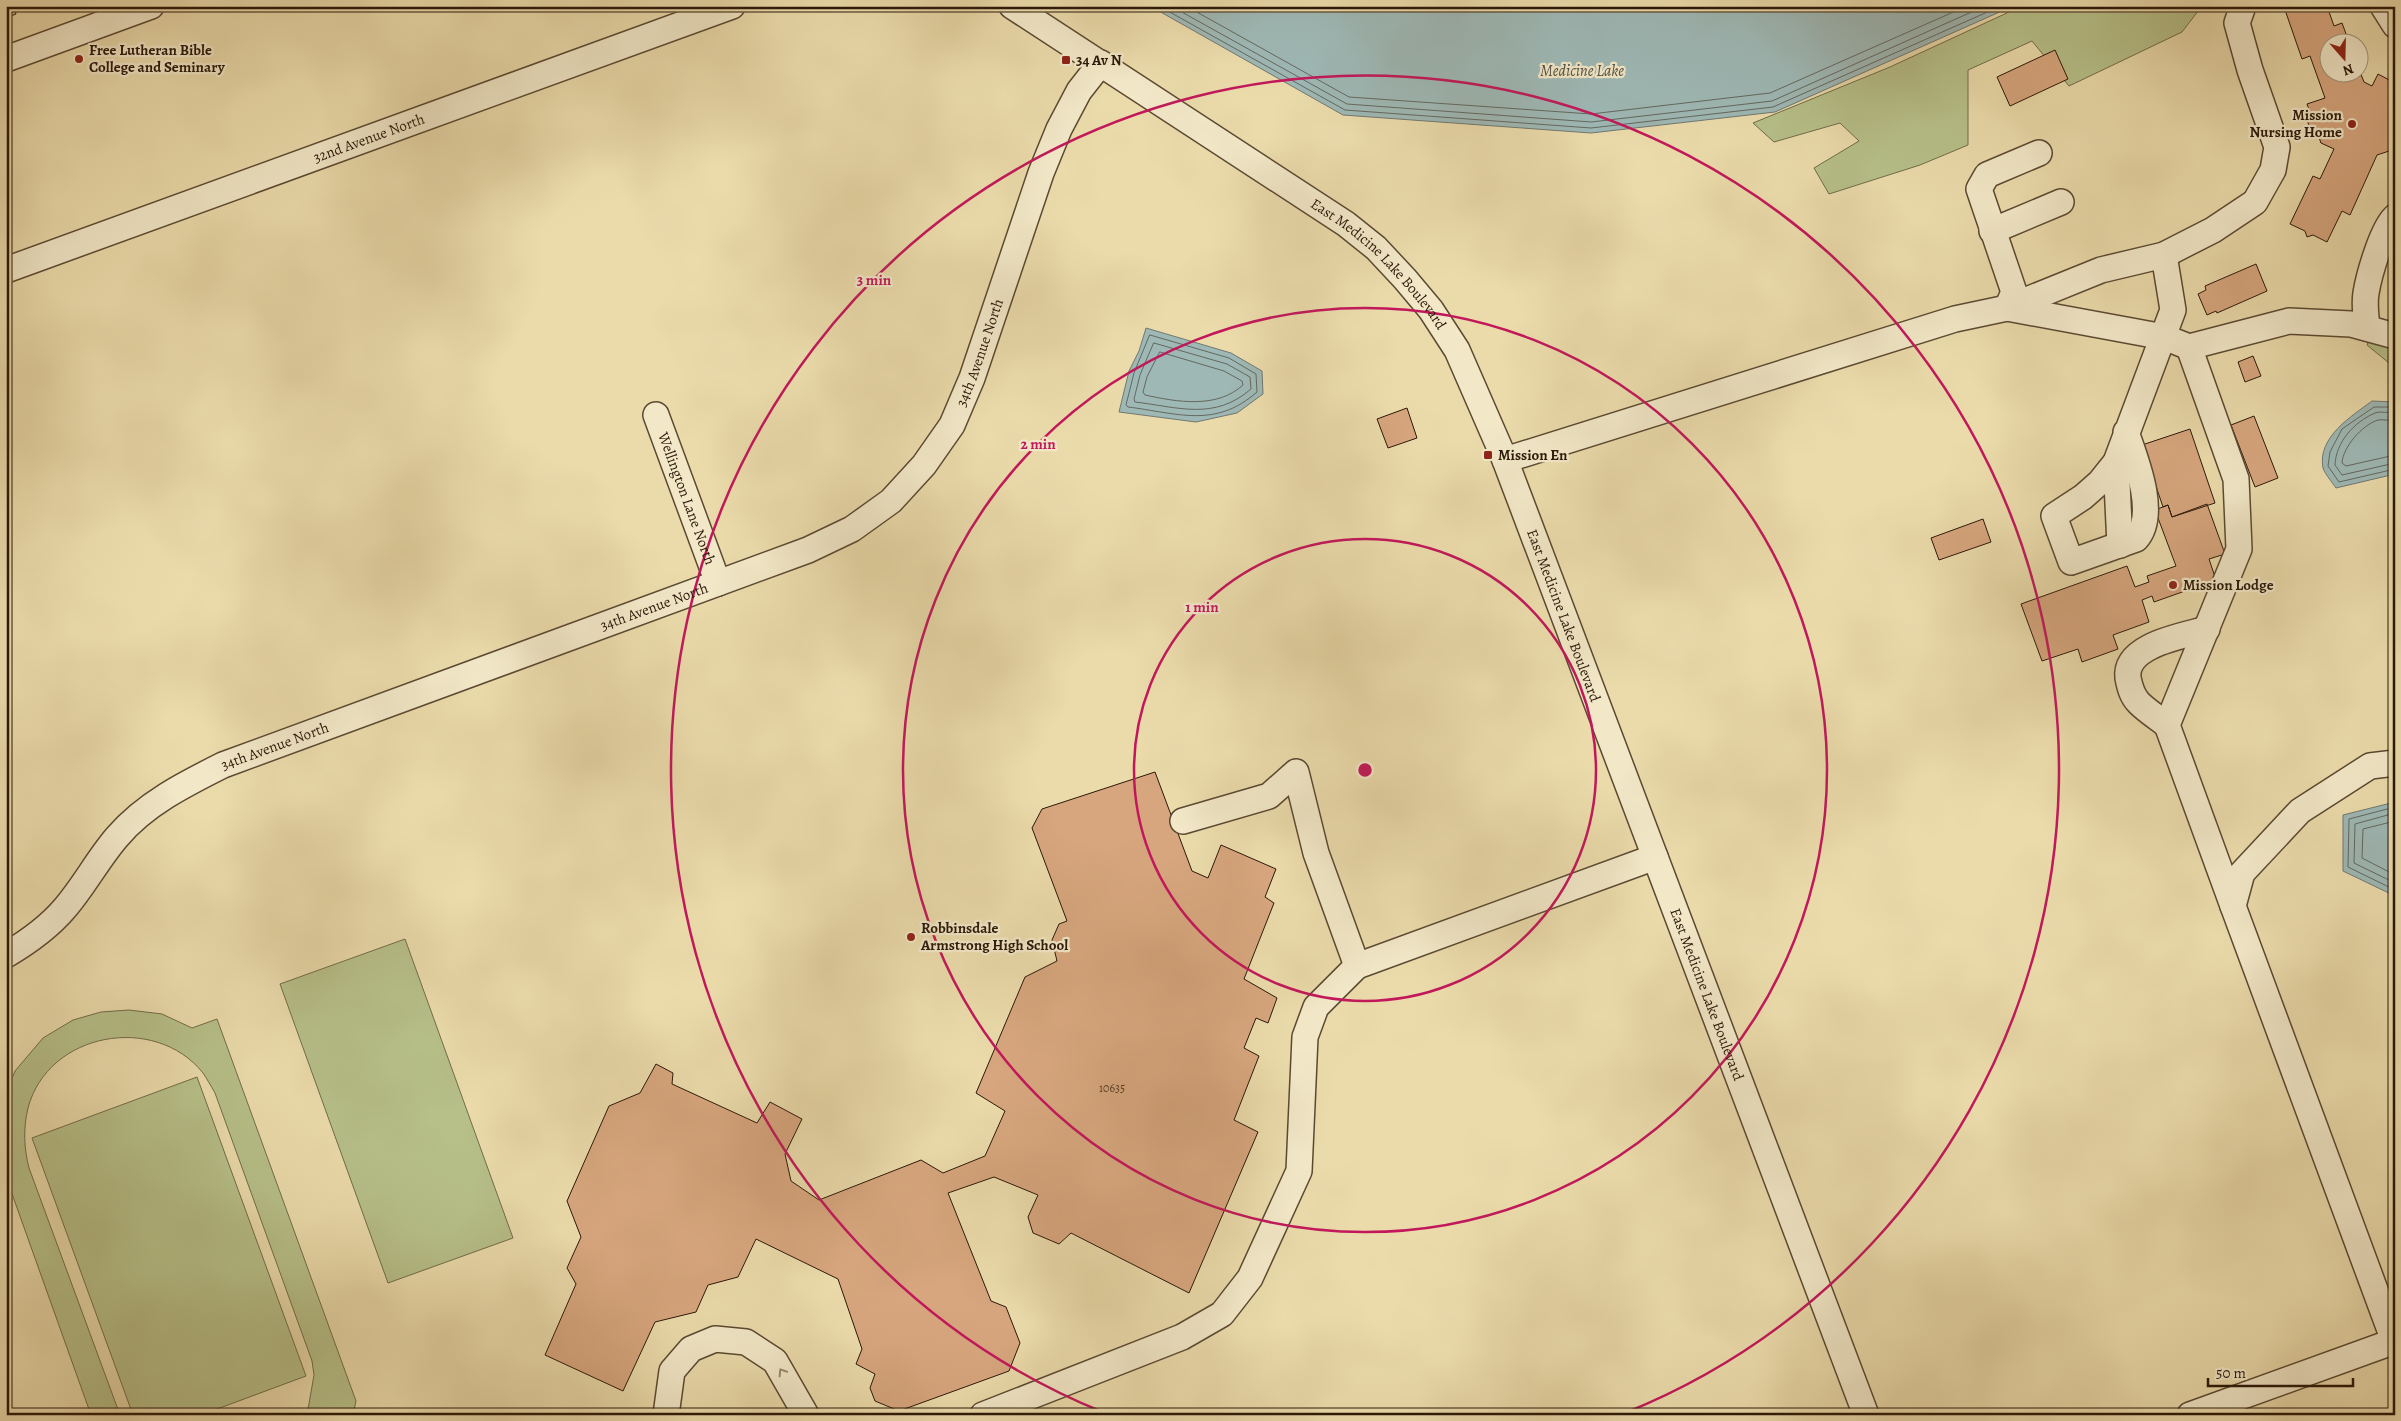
<svg xmlns="http://www.w3.org/2000/svg" width="2401" height="1421" font-family="Alegreya,serif">
<style>
.green{fill:#b7c089;stroke:#716c49}
.water{fill:#9eb8b5;stroke:#707870}
.lines{fill:none;stroke-linecap:round;stroke-linejoin:round}
.shore{stroke:#64685f;stroke-width:1}
.building{fill:#d7a67e;stroke:#2b1809}
.minor-casing{stroke:#5b4932;stroke-width:28}
.minor{stroke:#f2e8c8;stroke-width:25}
.oneway{stroke:#988a72}
.ring{fill:none;stroke:#c2185b;stroke-width:2.5}
.poi-dot{fill:#8f2418;stroke:#f2e8c8;stroke-width:2}
.labels{text-anchor:middle;stroke-width:4.5;stroke-linejoin:round;paint-order:stroke}
.number-label{font-size:12px;fill:#563c26}
.poi-label{font-size:15px;font-weight:bold;fill:#2b1809;stroke:#f2e8c8;text-anchor:start}
.street-label{font-size:15px;fill:#2b1809;stroke:#f2e8c8}
.water-label{font-size:16px;font-style:italic;fill:#535045;stroke:#f2e8c8}
.centre{fill:#c2185b;stroke:#f2e8c8;stroke-width:2.5}
.ring-label{font-size:15px;text-anchor:middle;font-weight:bold;fill:#c2185b;stroke:#f2e8c8;stroke-width:4.5;stroke-linejoin:round;paint-order:stroke}
</style>
<rect width="100%" height="100%" fill="#ebdbab"/>
<filter id="stains"><feTurbulence type="fractalNoise" baseFrequency=".004" numOctaves="4"/><feColorMatrix values="0 0 0 0 .2 0 0 0 0 .09 0 0 0 0 .02 0 0 0 .5 -.17"/></filter>
<radialGradient id="worn" r=".72"><stop offset=".6" stop-color="#630" stop-opacity="0"/><stop offset="1" stop-color="#630" stop-opacity=".3"/></radialGradient>
<path class="green" d="M2022,6h180l-20,26 -113,54 -37,-45 -64,29v75l-48,20 -91,29 -15,-26 45,-27 -19,-18 -66,19 -21,-19 137,-56z
M2377,317l18,6v45l-28,-23z
M405,939l108,299 -125,45 -108,-299z
M129,1010l33,4 30,14 25,-9 139,382 -3,14h-46l7,-40 -2,-14 -97,-268c-4,-7 -8,-14 -12,-20 -48,-60 -155,-41 -175,35 -5,21 -4,40 1,60l91,247h-29l-85,-238v-84l9,-22 28,-33 30,-18 28,-8z
M197,1077l109,299 -105,39h-68l-101,-277z"/>
<path class="water" d="M1150,6h863l-238,106 -184,21 -248,-18z
M1146,328l85,25 31,18 1,23 -26,19 -41,9 -77,-10 10,-41 10,-20z
M2372,401l23,1v72l-59,14c-4,-6 -11,-14 -13,-20 -6,-31 29,-52 49,-67z
M2395,802v94l-52,-25v-56z"/>
<g class="lines">
<path class="shore" d="M1159,6l186,104 246,18 182,-21 228,-101
M1171,6l176,98 244,18 181,-21 213,-95
M1186,6l163,91 242,17 179,-21 197,-87
M1150,335l79,23 27,16 1,18c-42,37 -80,21 -129,15l-2,-2 8,-32z
M1154,343l73,21 23,13 1,12c-37,32 -73,18 -116,13l-1,-3 6,-24z
M1160,352l64,19 18,10 1,4c-26,24 -66,17 -98,10l-2,-3 4,-15z
M2395,407h-21l-32,22 -12,23 -2,14 11,16 56,-13
M2395,413c-6,0 -15,-2 -20,0 -21,9 -39,29 -40,52l7,10 53,-12
M2395,421c-5,0 -12,-2 -17,-1 -16,5 -35,27 -36,43l4,3 49,-11
M2395,807l-46,12 -1,48 47,23
M2395,813l-40,11 -1,39 41,20
M2395,821l-32,8 -1,29 33,17"/>
</g>
<path class="building" d="M6,6h7l3,8 -10,4z
M2287,6h40l7,20 8,-3 7,19h-21v30h30v-5l6,15 8,4 6,-12 17,9v66l-18,6 -27,60 -8,-4 -15,31 -14,-7 -6,2 -2,-6 -15,-7 23,-48 7,3 14,-30 -13,-6 -3,-8 -5,2 -8,-23 5,-2 -3,-8 18,-6 -15,-42 -8,3 -18,-52z
M2055,50l13,29 -58,27 -13,-29z
M2256,264l11,27 -50,22 -1,-2 -9,4 -9,-21 8,-4 -1,-4z
M2253,356l8,20 -16,6 -7,-20z
M1407,408l10,30 -29,10 -11,-29z
M2254,416l24,62 -23,9 -24,-62z
M2190,429l25,74 -43,14 -4,-12 -5,2 -21,-62z
M2207,504l18,50 -16,5 7,21 -62,22 -2,-6 -10,4 7,22 -36,13 5,14 -36,13 -4,-13 -36,12 -21,-57 106,-38 8,21 14,-5 -2,-6 29,-10 -21,-56 13,-5 4,12z
M1983,519l8,23 -52,18 -8,-22z
M1155,772l37,99 16,7 13,-33 55,24 -11,28 9,6 -30,76 33,19 -9,25 -12,-5 -12,30 15,8 -25,64 24,12 -69,161 -118,-60 -12,11 -26,-11 -5,-16 10,-22 -44,-18 -46,16 43,108 15,6 14,36 -11,28 -110,40 -24,-10 -5,-13 5,-14 -19,-10 6,-15 -24,-70 -82,-40 -18,38 -30,8 -12,27 -41,10 -32,69 -78,-36 31,-71 -9,-16 14,-31 -14,-36 42,-95 31,-13 16,-29 17,9 -1,11 85,39 13,-21 32,17 -17,35 6,27 28,19 102,-40 22,13 42,-17 20,-45 -29,-18 49,-116 32,-16 -5,-21 7,-16 8,-3 -35,-93 10,-19z"/>
<g class="lines">
<defs>
<g id="minor">
<path id="s1" d="M1012,6l334,218 30,24 29,31 26,31 26,40 48,110 361,955"/>
<path d="M2383,6l12,19"/>
<path d="M6,59l145,-53"/>
<path d="M1992,231l69,-29"/>
<path id="s2" d="M6,270l726,-264"/>
<path d="M2007,308l94,-38 63,-15 49,-25 42,-28 18,-32 4,-23 -27,-77 -13,-47 6,-17"/>
<path d="M2007,308l7,-16 -35,-103 8,-14 52,-22"/>
<path d="M2367,328c-1,-11 -3,-24 -1,-35 3,-18 16,-64 29,-76"/>
<path d="M2189,347l47,132 3,70 -72,176 66,181"/>
<path id="s3" d="M656,415l62,168"/>
<path d="M2126,432c10,28 32,83 10,107l-65,23 -17,-46 29,-19 17,-15 16,-20 57,-152 -9,-55"/>
<path d="M1505,460l450,-141 52,-11 157,29 25,10 100,-26 62,3 44,12"/>
<path d="M2116,462l4,83"/>
<path d="M2167,725c-9,-7 -20,-14 -28,-22 -7,-7 -9,-15 -11,-25 -4,-33 55,-42 79,-49"/>
<path d="M1183,821l86,-25 27,-24 20,81 41,113"/>
<path id="s4" d="M6,955c22,-13 43,-28 59,-47 19,-22 33,-49 52,-71 28,-33 68,-53 106,-72l585,-215 44,-21 39,-28 33,-36 28,-40 20,-47 69,-205 18,-44 20,-38 22,-28"/>
<path d="M2394,1341l-161,-435 9,-33 58,-62 70,-45 25,-3"/>
<path d="M666,1415l6,-44 19,-22 24,-10 31,3 29,19 31,54"/>
<path d="M983,1415l199,-78 40,-23 28,-36 49,-107 6,-134 11,-30 41,-41 298,-109"/>
<path d="M2190,1415l205,-74"/>
</g>
</defs>
<use href="#minor" class="minor-casing"/>
<use href="#minor" class="minor"/>
</g>
<defs><path id="oneway-chevron" d="M-2-3.5L2.5 0L-2 3.5" fill="none" stroke-width="1.6" stroke-linecap="round" stroke-linejoin="round" transform="scale(1.25)"/></defs>
<use class="oneway" href="#oneway-chevron" transform="translate(782 1372) rotate(-122)"/>
<g class="ring">
<circle cx="1365" cy="770" r="231"/>
<circle cx="1365" cy="770" r="462"/>
<path d="M1105 1413A694 694 0 1 1 1625 1413"/>
</g>
<g class="poi-dot">
<circle cx="79" cy="59" r="5"/>
<rect x="1061" y="55" width="10" height="10" rx="2.5"/>
<circle cx="2352" cy="124" r="5"/>
<rect x="1483" y="450" width="10" height="10" rx="2.5"/>
<circle cx="2173" cy="585" r="5"/>
<circle cx="911" cy="937" r="5"/>
</g>
<g class="labels">
<g class="number-label">
<text x="1112" y="1092">10635</text>
</g>
<g class="poi-label">
<text x="89" y="55">Free Lutheran Bible<tspan x="89" dy="17">College and Seminary</tspan></text>
<text x="1076" y="65">34 Av N</text>
<text x="2342" y="120" text-anchor="end">Mission<tspan x="2342" dy="17">Nursing Home</tspan></text>
<text x="1498" y="460">Mission En</text>
<text x="2183" y="590">Mission Lodge</text>
<text x="921" y="933">Robbinsdale<tspan x="921" dy="17">Armstrong High School</tspan></text>
</g>
<g class="street-label">
<text dy="5" stroke="none"><textPath href="#s2" startOffset="386">32nd Avenue North</textPath></text>
<text dy="5" stroke="none"><textPath href="#s1" startOffset="450">East Medicine Lake Boulevard</textPath></text>
<text dy="5" stroke="none"><textPath href="#s4" startOffset="1188">34th Avenue North</textPath></text>
<text dy="5" stroke="none"><textPath href="#s3" startOffset="89">Wellington Lane North</textPath></text>
<text dy="5" stroke="none"><textPath href="#s4" startOffset="752">34th Avenue North</textPath></text>
<text dy="5" stroke="none"><textPath href="#s1" startOffset="854">East Medicine Lake Boulevard</textPath></text>
<text dy="5" stroke="none"><textPath href="#s4" startOffset="348">34th Avenue North</textPath></text>
<text dy="5" stroke="none"><textPath href="#s1" startOffset="1259">East Medicine Lake Boulevard</textPath></text>
</g>
<g class="water-label">
<text x="1582" y="76">Medicine Lake</text>
</g>
</g>
<circle cx="1365" cy="770" r="8" class="centre"/>
<g class="ring-label">
<text x="874" y="285">3 min</text>
<text x="1038" y="449">2 min</text>
<text x="1202" y="612">1 min</text>
</g>
<rect width="2401" height="1421" fill="none" stroke="#ebdbab" stroke-width="25"/>
<rect x="8" y="8" width="2386" height="1406" fill="none" stroke="#2b1809" stroke-width="2.5"/>
<rect x="12" y="12" width="2376" height="1396" fill="none" stroke="#2b1809"/>
<g transform="translate(2344 58) rotate(160)"><circle r="24" fill="#f2e8c8" stroke="#a2957c"/>
<path d="M0-4L9 19L0 12L-9 19Z" fill="#8f2418"/>
<text y="-8" font-size="14" font-weight="bold" text-anchor="middle" fill="#2b1809">N</text>
</g>
<path d="M2208 1378v8h145v-8" fill="none" stroke="#2b1809" stroke-width="2.5"/>
<text x="2216" y="1378" font-size="15" fill="#2b1809" stroke="#f2e8c8" stroke-width="4" paint-order="stroke">50 m</text>
<rect width="100%" height="100%" filter="url(#stains)"/>
<rect width="100%" height="100%" fill="url(#worn)"/>
</svg>
